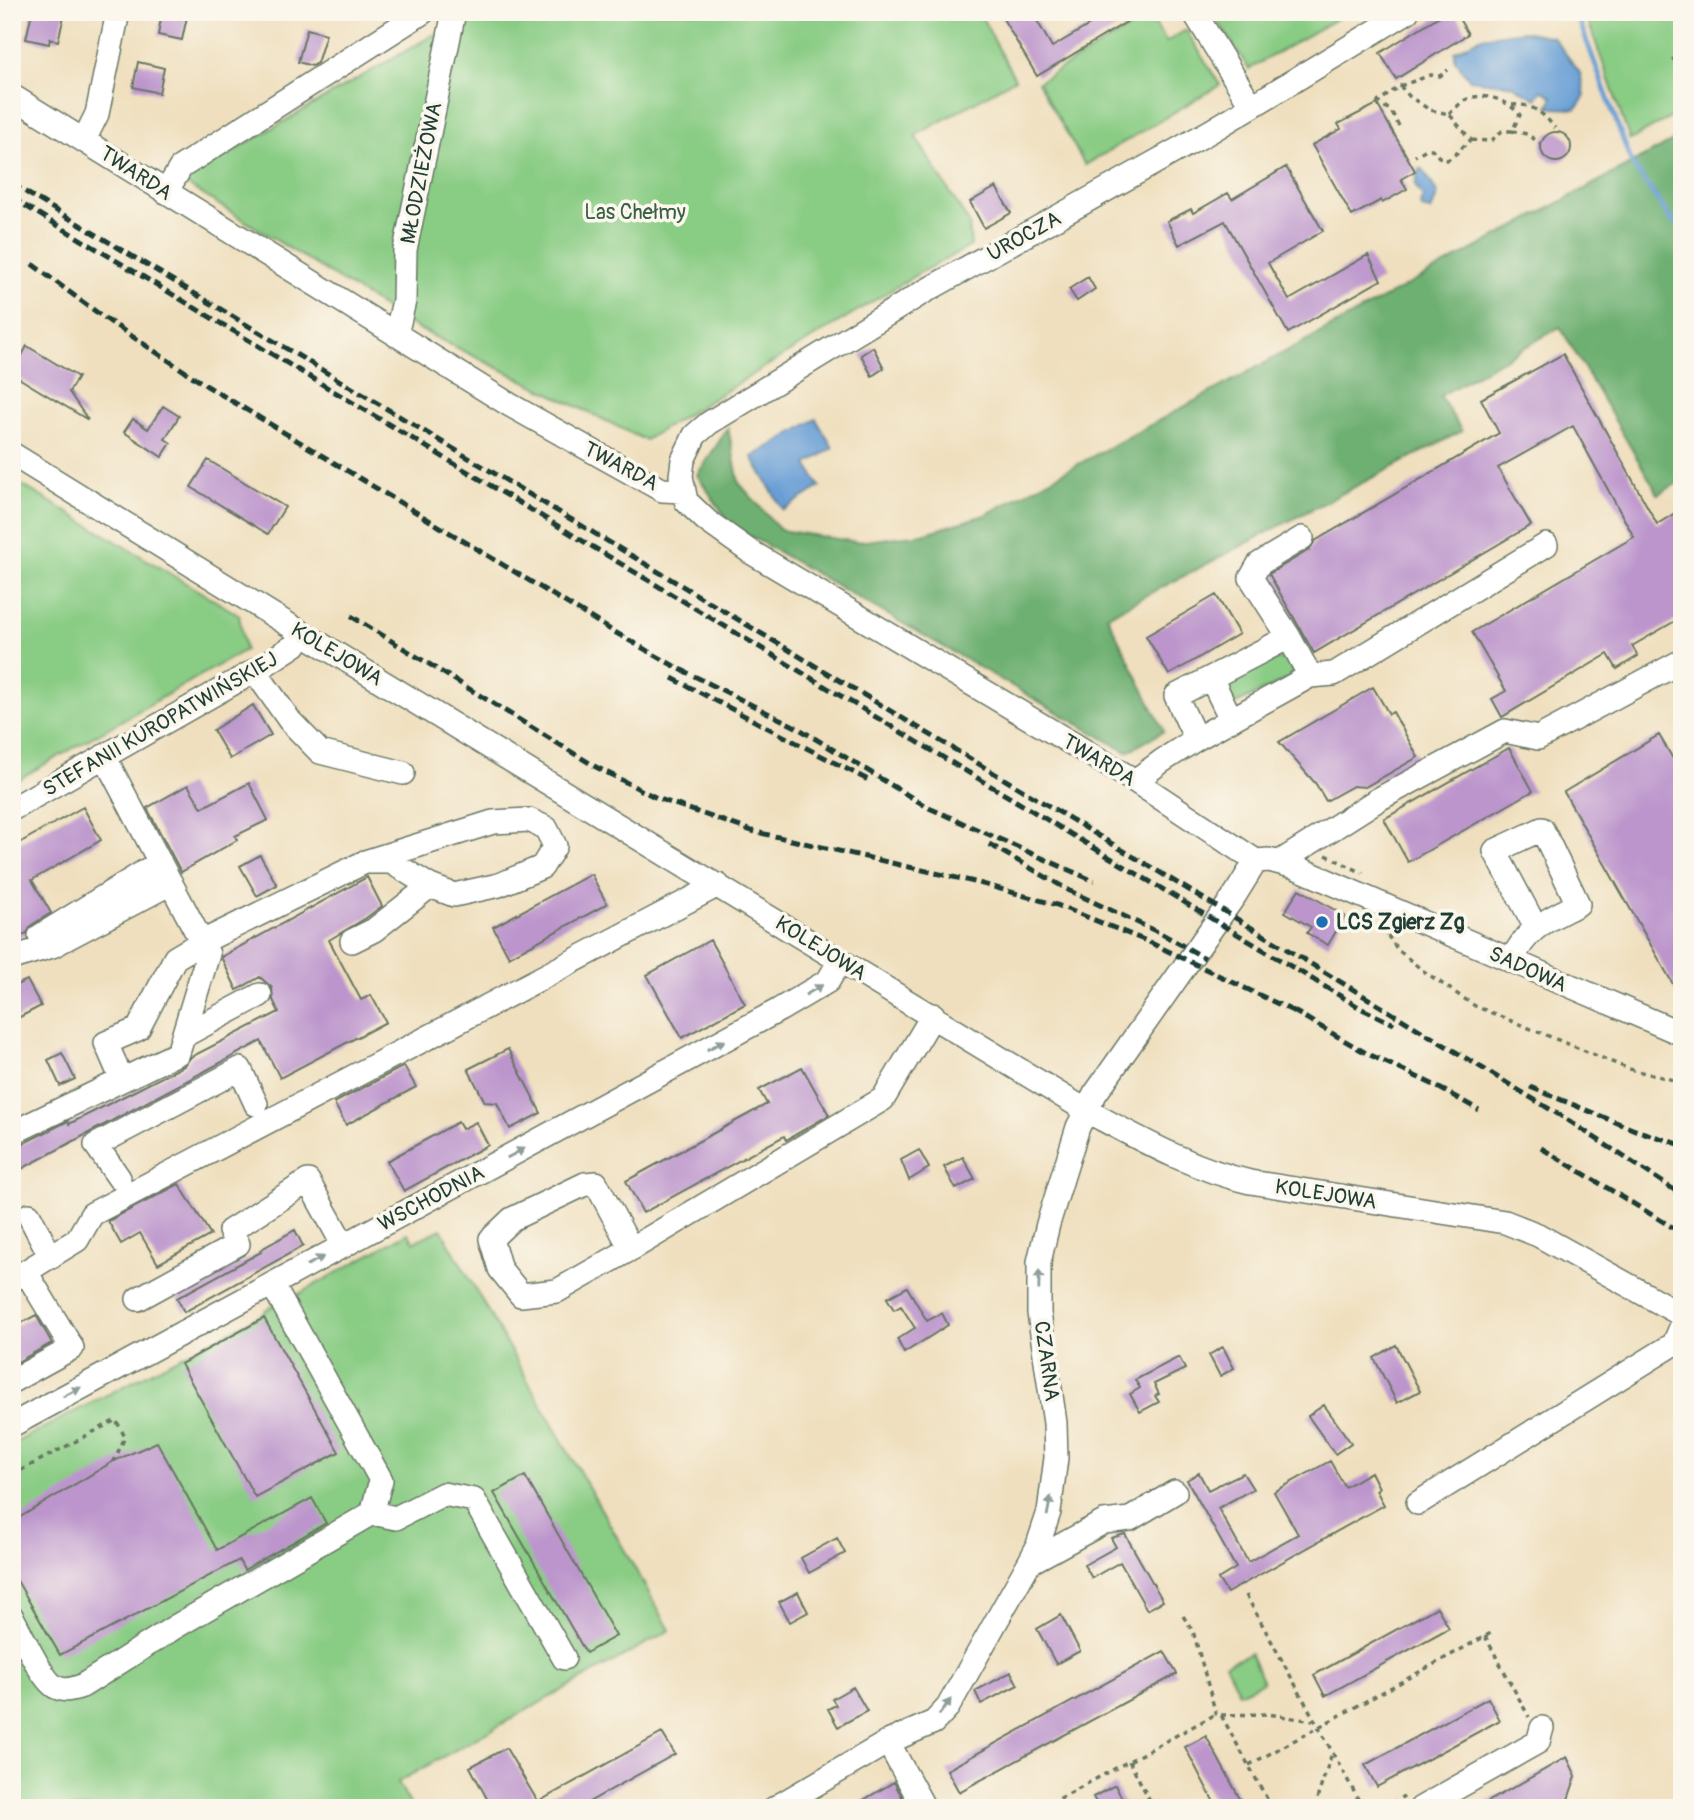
<svg xmlns="http://www.w3.org/2000/svg" width="1694" height="1820" font-family="Pangolin,sans-serif">
<style>
.green{fill:#89cc84;stroke:#54845c;stroke-width:2}
.forest{fill:#6eb072;stroke:#467653;stroke-width:2}
.water{fill:#689ed5;stroke:#446e84;stroke-width:2}
.lines{fill:none;stroke-linecap:round;stroke-linejoin:round}
.stream{stroke:#689ed5;stroke-width:5}
.building{fill:#bc95cc}
.minor-casing{stroke:#687664;stroke-width:26}
.path{stroke:#687664;stroke-width:3.5;stroke-dasharray:5 5;stroke-linecap:butt}
.minor{stroke:#fff;stroke-width:23}
.rail{stroke:#1f3d34;stroke-width:5;stroke-dasharray:10 5;stroke-linecap:butt}
.oneway{fill:#8f9e9a}
.poi-dot{fill:#1f6fb2;stroke:#fbf7ec;stroke-width:2.5}
.labels{text-anchor:middle;stroke-width:7;stroke-linejoin:round;paint-order:stroke}
.street-label{font-size:21px;fill:#1f3d34;stroke:#fbf7ec}
.park-label{font-size:21px;fill:#3a6148;stroke:#fbf7ec}
.poi-label{font-size:21px;font-weight:bold;fill:#1f3d34;stroke:#fbf7ec;text-anchor:start}
</style>
<rect width="100%" height="100%" fill="#fbf7ec"/>
<filter id="ink" filterUnits="userSpaceOnUse"><feTurbulence type="fractalNoise" baseFrequency=".0143" numOctaves="2"/><feDisplacementMap in="SourceGraphic" scale="14" xChannelSelector="R" yChannelSelector="G"/><feConvolveMatrix kernelMatrix="1 2 1 2 8 2 1 2 1" color-interpolation-filters="sRGB"/></filter>
<filter id="wash" filterUnits="userSpaceOnUse"><feTurbulence type="fractalNoise" baseFrequency=".00686" numOctaves="4" result="noise"/><feDisplacementMap in="SourceGraphic" scale="28" xChannelSelector="R" yChannelSelector="G"/><feGaussianBlur stdDeviation="1.57" result="paint"/><feColorMatrix in="noise" values="0 0 0 0 0 0 0 0 0 0 0 0 0 0 0 0 0 1.4 0 .05"/><feComposite in="paint" operator="in"/></filter>
<g filter="url(#wash)">
<rect width="100%" height="100%" fill="#efdfbe"/>
<path class="green" d="M473,12h506l36,67 -100,57 54,87 2,23 -50,26 -276,168 -226,-111 -238,-148z
M1212,12h136l-99,57z
M1585,12h97v99l-52,29z
M1150,16l16,26 20,-12 34,55 -135,80 -47,-83z
M12,479l227,136 6,35 -233,133z
M1277,659h10l6,8 -3,11 -54,26 -8,-3 -5,-9 5,-11z
M441,1229l229,401 -272,152 14,26h-400v-364l253,-131v-2l11,-7 1,2 131,-73 6,9z
M1250,1653l13,29 -24,11 -14,-29z"/>
<path class="forest" d="M1682,136v345l-24,13 -98,-167 -120,69 22,35 -355,185 57,115 -37,21 -396,-227 -34,-50 31,-47 11,55 41,47 77,12 66,-8 62,-19z"/>
<path class="water" d="M1522,31l31,6 27,36 5,23 -9,13 -24,-1 -4,-2 5,-9 -11,-7 -6,9 -24,-14 -42,-5 -15,-20v-9l27,-14z
M1419,169h4l15,25 -7,17 -9,-3 -2,-4 3,-7 -8,-12z
M816,419l17,29 -26,16 13,23 -37,23 -31,-53z"/>
<g class="lines">
<path class="stream" d="M1576,12l56,152 41,58h9"/>
</g>
<g id="blocks">
<path class="building" d="M32,12h33l-7,29 -8,-2 -1,5 -23,-5z
M162,12h26l-6,28 -24,-5z
M999,12h33l20,35 60,-35h31l-106,64z
M1446,12h9l13,22 -72,45 -16,-26z
M307,29l19,5 -9,29 -5,3 -14,-4z
M138,62l26,6 -5,25 -26,-6z
M1377,104l38,67 -14,8 6,10 -25,14 -1,-3 -29,16 -40,-71 29,-16 -3,-5z
M1541 147a15 15 0 1 1 30 0a15 15 0 1 1-30 0Z
M1286,167l37,64 -55,32 21,37 79,-45 13,25 -93,53 -63,-112 -46,24 -12,-24 24,-12 2,4 35,-20 4,6z
M996,187l15,26 -27,15 -14,-26z
M1088,277l7,12 -18,12 -8,-12z
M27,346l51,31 -9,15 19,28 -76,-46z
M873,347l11,21 -12,8 -11,-21z
M1563,354l94,170 25,-15v108l-50,29 6,10 -21,13 -9,-15 -106,63 -10,-18 14,-8 -34,-59 162,-95 -61,-111 -75,42 33,57 -217,128 -45,-79 40,-24 6,-9 184,-108 -18,-34z
M163,406l16,10 -14,23 6,4 -9,14 -38,-25 9,-13 15,10z
M208,460l77,47 -17,27 -77,-47z
M1216,595l23,39 -70,41 -23,-39z
M1373,687l16,27 4,-2 25,45 -53,30 -12,-1 -27,15 -10,-17 -37,-42z
M253,705l18,30 -41,24 -17,-29z
M1659,735l23,39v226l-118,-208z
M1509,748l24,43 -125,71 -24,-43z
M249,783l19,37 -33,16 2,4 -56,32 -34,-64 41,-23 14,23z
M83,807l18,33 -69,40 19,33 -19,12 -5,8 -15,8v-94z
M260,855l17,30 -20,11 -17,-30z
M591,874l16,30 -98,53 -16,-30z
M367,877l15,29 -16,12 -37,22 32,60 10,-5 15,27 -106,56 -19,-37 -249,133v-25l56,-28 1,3 115,-58 7,-9 88,-45 -6,-12 -1,-12 -12,-11 -23,13 -16,-33z
M1299,889l46,27 -17,29 -21,-12 4,-6 -26,-15z
M710,940l35,64 -63,34 -35,-63z
M27,980l14,26 -29,15v-34z
M508,1049l33,64 -31,16 -13,-26 -12,-1 -17,-33z
M62,1053l13,26 -15,7 -12,-26z
M404,1066l12,21 -70,38 -12,-22z
M802,1067l27,48 -43,25 -2,-4 -141,77 -17,-32 141,-77 -8,-14z
M458,1122l4,7 14,-7 12,23 -84,46 -17,-30z
M919,1150l10,18 -20,12 -8,-20z
M963,1157l12,22 -19,10 -12,-22z
M179,1184l32,51 -53,29 -18,-31 -19,11 -13,-23z
M295,1230l8,16 -119,66 -7,-14 84,-46 -1,-2z
M907,1287l20,34 15,-8 6,12 -44,28 -7,-14 18,-11 -14,-22 -7,4 -7,-12z
M36,1315l16,28 -40,22v-37z
M264,1318l75,134 -84,45 -74,-133z
M1396,1345l24,46 -23,12 -23,-45z
M1223,1347l11,21 -14,8 -11,-21z
M1179,1357l6,12 -31,15 5,10 -4,2 4,6 -19,10 -10,-18 10,-6 -5,-8z
M1324,1405l27,38 -16,11 -27,-38z
M157,1442l60,108 95,-52 14,25 -82,47 -5,-10 -179,95 -48,-83v-50l102,-61z
M1330,1461l15,26 26,-15 8,16 -3,2 8,15 -157,88 -9,-14 18,-11 -49,-88 12,-7 9,17 35,-17 10,16 -35,19 30,54 50,-28 -24,-42z
M525,1476l91,160 -30,17 -92,-160z
M1125,1534l38,67 -16,9 -27,-48 -28,16 -8,-13 32,-18 -5,-9z
M837,1538l8,15 -36,20 -8,-15z
M798,1592l10,20 -18,10 -11,-20z
M1437,1607l12,21 -124,68 -11,-21z
M1061,1615l19,36 -24,13 -19,-35z
M1164,1651l13,23 -218,118 -12,-22z
M1011,1672l7,13 -37,19 -6,-13z
M853,1687l14,24 -29,16 -10,-18 8,-4 -4,-6z
M1488,1698l12,22 -123,67 -12,-22z
M662,1733l13,21 -97,54h-86l-22,-41 36,-19 32,54z
M1206,1736l39,72h-28l-32,-61z
M1567,1757l9,19 -11,32h-88z
M894,1782l14,26h-58z
M1115,1785l12,23h-28l-6,-11z"/>
</g>
</g>
<g filter="url(#ink)">
<use href="#blocks" fill-opacity="0" stroke="#687664" stroke-width="2"/>
<g class="lines">
<defs>
<path id="minor" d="M1194,12l57,93
M12,96l498,309 152,85 21,1
M84,140l13,-26 21,-102
M166,192l15,-25 242,-155
M396,335l8,-34 1,-51 49,-238
M12,454l290,179 785,478c53,28 105,58 163,71l255,40 33,13 144,80
M1289,637l-38,-59 8,-14 43,-26
M255,671l35,50 30,31 83,21
M1211,678l20,41
M1196,739l-20,-43 113,-59 21,39
M1135,781l27,-20 34,-22 114,-63 24,-2 212,-129
M12,809l251,-143 32,-21 7,-12
M1256,861l-121,-80 -386,-230 -42,-30 -21,-20 -5,-25 2,-16 12,-25 14,-12 213,-130 289,-162 196,-119
M1256,861l13,-1 26,7 387,167
M1280,862l99,-63 126,-68 33,7 144,-77
M40,936l120,-74
M352,941l22,-11 56,-44
M12,958l40,-12 119,-63
M1511,961c18,-35 33,-39 67,-57l-36,-75 -47,22 40,75
M183,1036l77,-41
M122,1080l-16,-37 32,-14 37,-71 27,-16 163,-80h26l39,24 24,9 45,-10 43,-18 13,-21 -9,-18 -17,-8 -36,2 -128,40
M12,1133l166,-80 30,-99 -104,-198
M119,1178l-23,-33 144,-76 16,35
M29,1215l22,42
M631,1249l-35,-66 -11,1 -73,35 -21,20 9,30 21,26 36,-4 65,-37 9,-5 252,-150 50,-84
M12,1280l65,-40 15,-26 626,-329
M272,1284l109,196 -9,33
M138,1299l100,-55 -8,-13 78,-50 36,65
M12,1381l60,-33 -46,-76
M12,1425l767,-415 49,-29 12,-20
M1418,1503l256,-159 8,-19
M1029,1563l75,-41 26,-3 45,-27
M12,1617c8,14 31,65 44,70 9,5 17,2 26,-1l93,-59 197,-114 24,5 47,-24 31,6 90,158
M888,1742l36,66
M775,1808l113,-66 46,-20 14,-15 81,-144 8,-15 12,-36 7,-54 -1,-35 -16,-110v-51l9,-38 30,-97 17,-33 140,-199 21,-34
M1421,1808l117,-66 4,-14"/>
</defs>
<use href="#minor" class="minor-casing"/>
<path class="path" d="M1677,12l5,7
M1672,60l10,-5
M1400,86l31,-11 9,1 8,-6
M1512,105c20,-2 31,8 43,23
M1449,114c5,-4 11,-11 16,-14 19,-9 43,0 55,15l-8,16h-10l-11,10 -20,-1
M1399,126l-8,-15 -13,-9 22,-16 10,11 20,13 19,4 22,26c-9,6 -14,15 -24,20l-8,-3 -7,-8h-6l-11,7
M1512,131l15,3 14,10
M1326,855l37,18
M1382,927l15,22 25,21 53,36 154,63 53,13
M12,1475l104,-55 9,17 -11,24
M1246,1595l117,213
M1183,1616l10,15 23,83 5,1 51,93
M1485,1636l44,81
M1221,1715l46,-1 46,7
M1129,1761l25,47
M1249,1765l242,-132
M1042,1808l174,-94
M1314,1808l18,-55
M1383,1808l21,-12"/>
<use href="#minor" class="minor"/>
<path class="rail" d="M12,184l1212,727 347,211 111,73
M12,198l1350,811 32,15
M32,264l71,53 104,69 404,244 65,37 120,60 133,81 165,73
M351,616l245,151 61,31 95,33 227,52 78,22 92,37 150,72
M672,678l196,102
M989,844l81,47 92,43 43,24
M1292,1010l74,43 66,31 47,26
M1530,1087l105,43 47,15
M1541,1148l141,85"/>
</g>
<defs><path id="oneway-solid" d="M-6-.8H1V-3.2L6.5 0L1 3.2V.8H-6Z" transform="scale(1.75)"/></defs>
<g class="oneway">
<use href="#oneway-solid" transform="translate(814 990) rotate(-30)"/>
<use href="#oneway-solid" transform="translate(716 1045) rotate(-28)"/>
<use href="#oneway-solid" transform="translate(516 1153) rotate(-28)"/>
<use href="#oneway-solid" transform="translate(315 1261) rotate(-28)"/>
<use href="#oneway-solid" transform="translate(1039 1280) rotate(-89)"/>
<use href="#oneway-solid" transform="translate(72 1392) rotate(-28)"/>
<use href="#oneway-solid" transform="translate(1049 1506) rotate(-79)"/>
<use href="#oneway-solid" transform="translate(945 1707) rotate(-53)"/>
</g>
</g>
<circle class="poi-dot" cx="1322" cy="922" r="7"/>
<g class="labels">
<g class="street-label">
<text transform="translate(136 173) rotate(33)" y="7">TWARDA</text>
<text transform="translate(421 173) rotate(-79)" y="7">MŁODZIEŻOWA</text>
<text transform="translate(1024 236) rotate(-29)" y="7">UROCZA</text>
<text transform="translate(621 466) rotate(28)" y="7">TWARDA</text>
<text transform="translate(337 654) rotate(31)" y="7">KOLEJOWA</text>
<text transform="translate(160 724) rotate(-30)" y="7">STEFANII KUROPATWIŃSKIEJ</text>
<text transform="translate(1099 760) rotate(31)" y="7">TWARDA</text>
<text transform="translate(821 948) rotate(32)" y="7">KOLEJOWA</text>
<text transform="translate(1528 969) rotate(24)" y="7">SADOWA</text>
<text transform="translate(1326 1194) rotate(9)" y="7">KOLEJOWA</text>
<text transform="translate(431 1198) rotate(-28)" y="7">WSCHODNIA</text>
<text transform="translate(1047 1361) rotate(82)" y="7">CZARNA</text>
</g>
<g class="park-label">
<text x="635" y="219">Las Chełmy</text>
</g>
<g class="poi-label">
<text x="1336" y="929">LCS Zgierz Zg</text>
</g>
</g>
<rect width="1694" height="1820" fill="none" stroke="#fbf7ec" stroke-width="42"/>
</svg>
